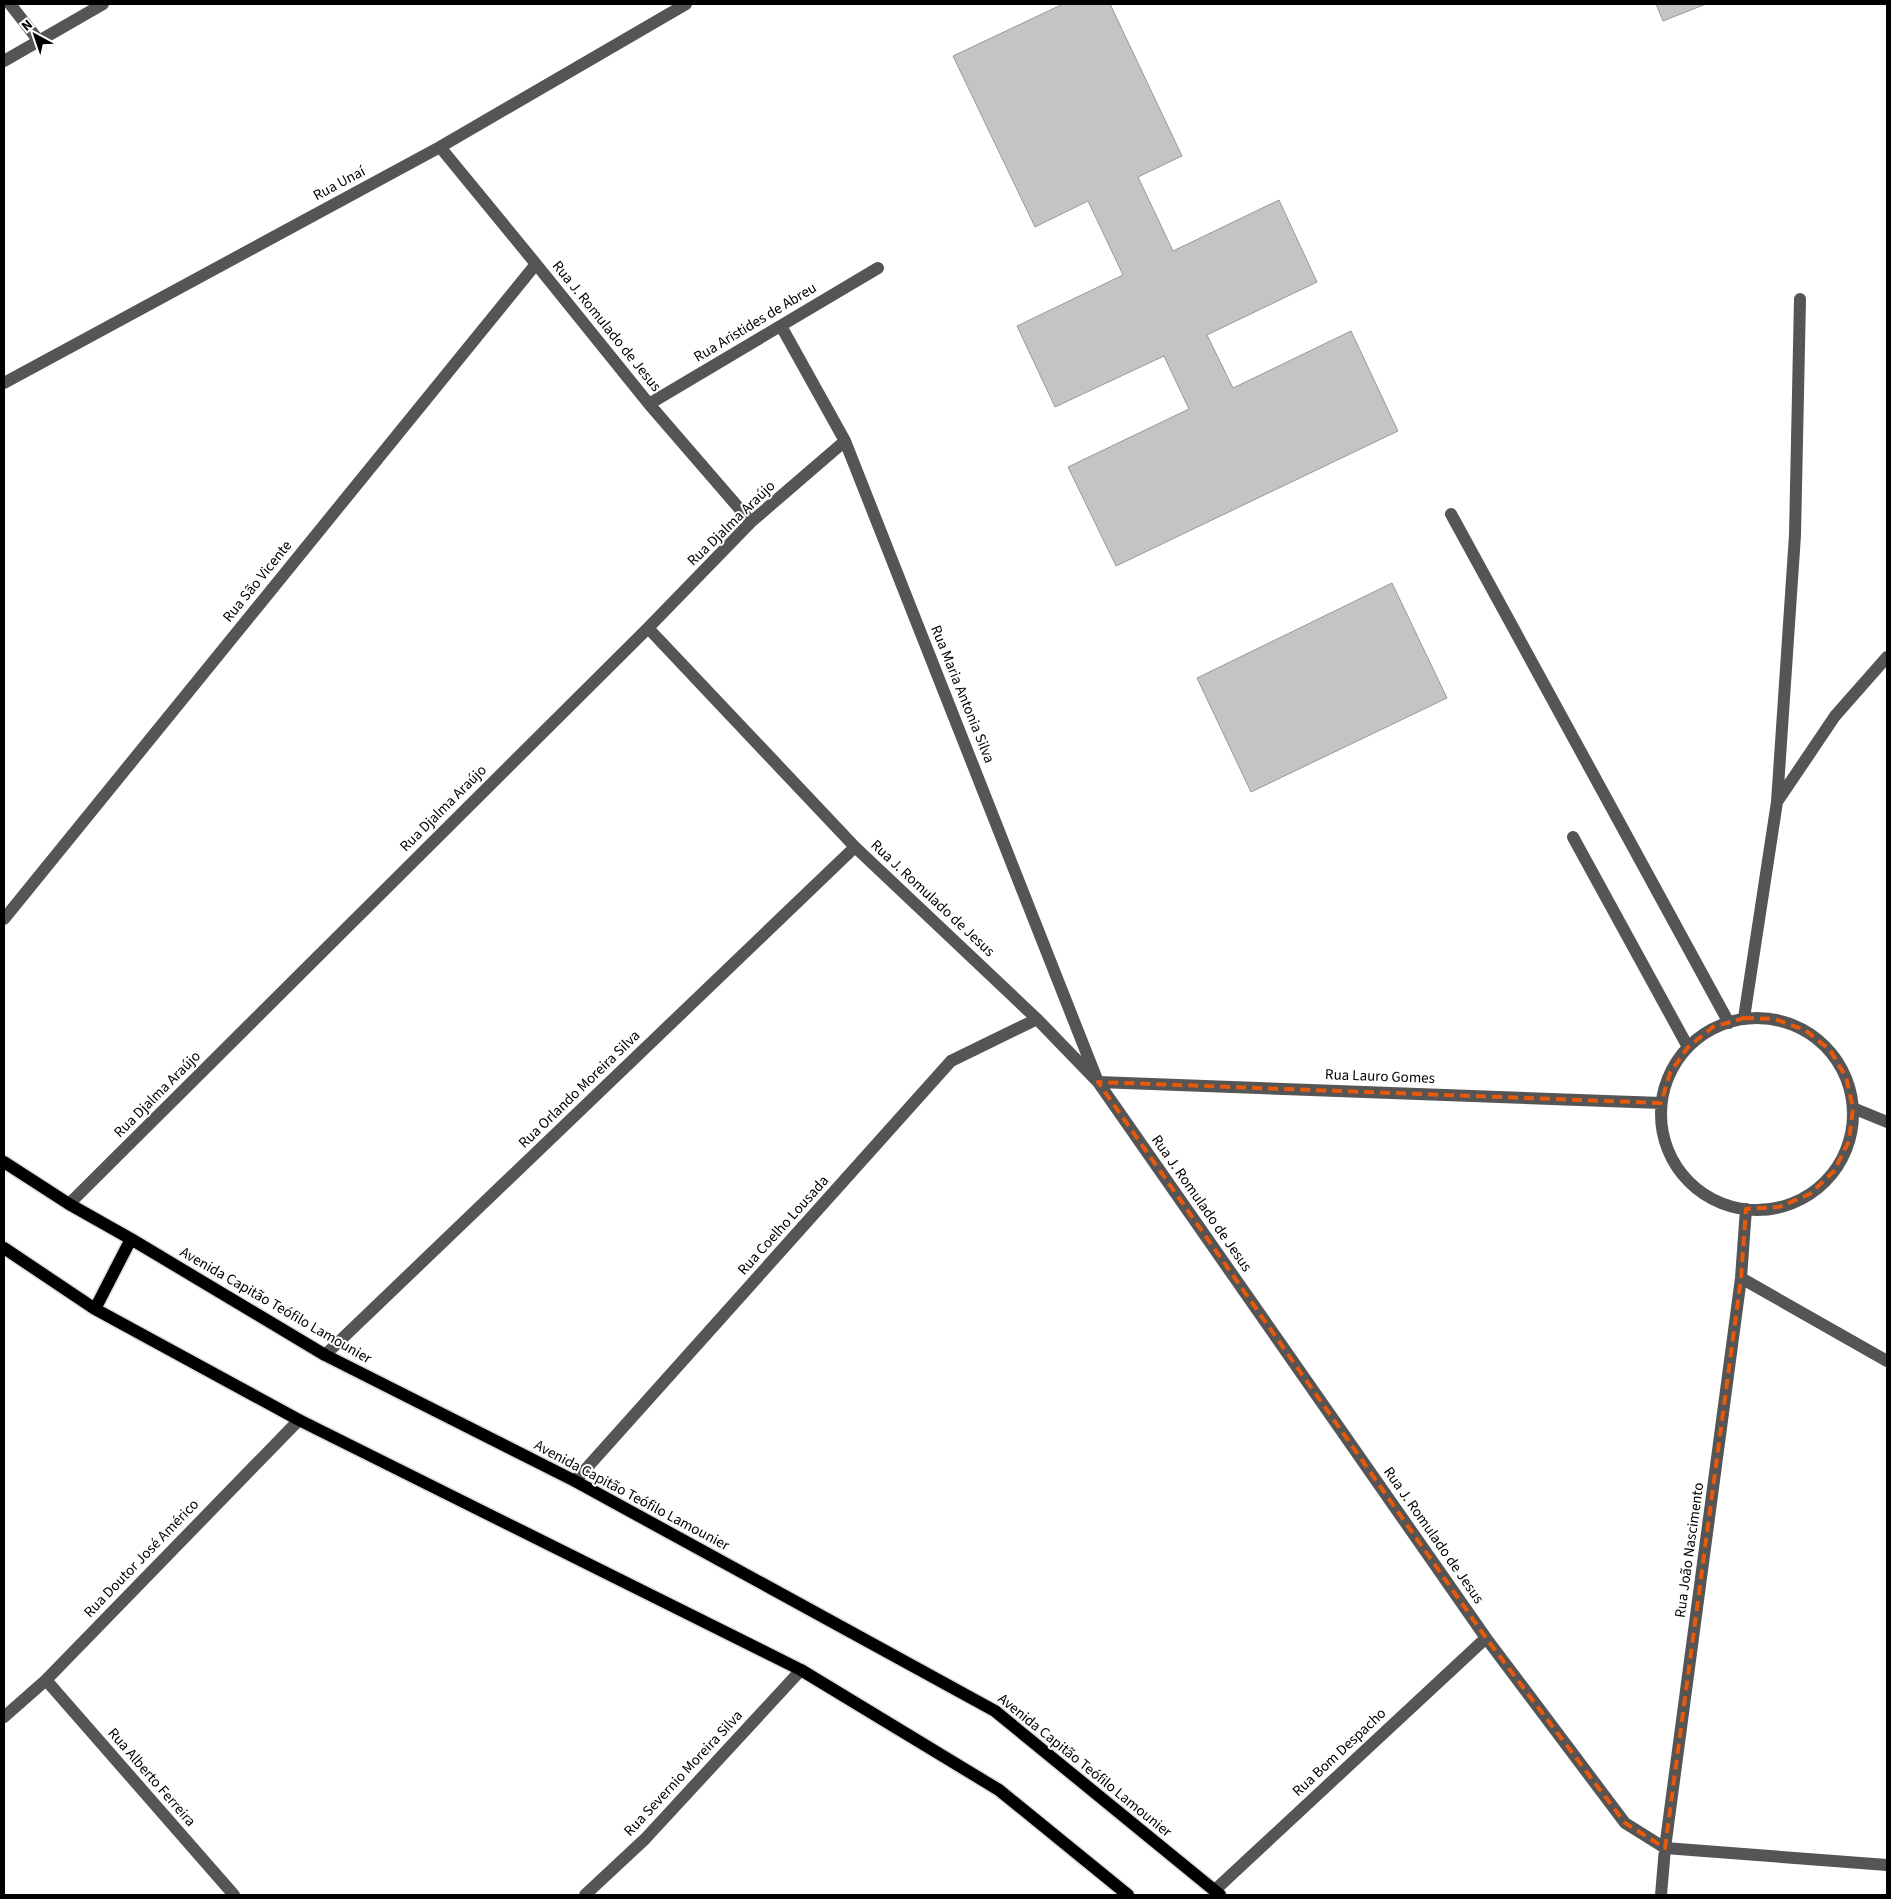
<svg xmlns="http://www.w3.org/2000/svg" width="1891" height="1899" font-family="'Source Sans 3',sans-serif">
<style>
.building{fill:#c4c4c4;stroke:#999}
.lines{fill:none;stroke-linecap:round;stroke-linejoin:round}
.major-casing{stroke:#dbdbdb;stroke-width:15}
.minor{stroke:#555;stroke-width:12}
.major{stroke:#000;stroke-width:12}
.marked{fill:none;stroke:#e8590c;stroke-width:4;stroke-dasharray:10 6;stroke-linejoin:round}
.labels{text-anchor:middle;stroke-width:4;stroke-linejoin:round;paint-order:stroke}
.street-label{font-size:15px;fill:#000;stroke:#fff}
</style>
<rect width="100%" height="100%" fill="#fff"/>
<path class="building" d="M1063,4h47l72,152 -44,21 35,74 106,-51 38,82 -110,53 26,53 118,-57 47,100 -282,135 -48,-99 121,-58 -25,-53 -109,51 -38,-81 106,-51 -35,-74 -53,26 -82,-171z
M1656,4h50l-43,17z
M1392,583l55,115 -196,94 -54,-114z"/>
<g class="lines">
<defs>
<path id="major" d="M4,1162l65,42 62,35 194,116 250,126 420,230 225,184
M4,1248l91,61 204,111 502,250 198,120 129,105
M95,1309l36,-70"/>
</defs>
<use href="#major" class="major-casing"/>
<path class="minor" d="M10,4l29,37
M4,61l99,-57
M440,147l96,117 113,140 102,118
M781,326l64,115 253,641 563,21
M4,383l436,-236 246,-143
M649,404l229,-136
M1451,514l278,509
M648,628l207,219 182,172 61,63 388,556 139,185 40,25 222,17
M1777,802l18,-267 5,-236
M1573,837l115,210
M4,919l532,-655
M1744,1018l33,-216 58,-86 52,-59
M1661 1114a96 96 0 1 1 192 0a96 96 0 1 1-192 0Z
M1853,1108l34,14
M69,1204l579,-576 103,-106 94,-81
M1741,1278l146,83
M325,1355l530,-508
M575,1481l376,-420 86,-42
M46,1680l188,215
M4,1717l42,-37 253,-260
M1215,1890l271,-252
M585,1895l60,-56 156,-169
M1661,1895l4,-47 76,-570 5,-69"/>
<use href="#major" class="major"/>
</g>
<path class="marked" d="M1744,1018l31,1 30,11 25,20 16,27 7,31 -4,33 -15,30 -24,23 -31,13 -33,2 -5,69 -76,570 -40,-25 -139,-185 -388,-556 563,21 9,-30 18,-26 25,-20z"/>
<g class="labels">
<g class="street-label">
<text transform="translate(339 183) rotate(-28)" y="5">Rua Unaí</text>
<text transform="translate(755 322) rotate(-31)" y="5">Rua Aristides de Abreu</text>
<text transform="translate(607 326) rotate(51)" y="5">Rua J. Romulado de Jesus</text>
<text transform="translate(731 523) rotate(-44)" y="5">Rua Djalma Araújo</text>
<text transform="translate(257 581) rotate(-51)" y="5">Rua São Vicente</text>
<text transform="translate(963 694) rotate(68)" y="5">Rua Maria Antonia Silva</text>
<text transform="translate(443 808) rotate(-45)" y="5">Rua Djalma Araújo</text>
<text transform="translate(933 898) rotate(43)" y="5">Rua J. Romulado de Jesus</text>
<text transform="translate(1380 1076) rotate(2)" y="5">Rua Lauro Gomes</text>
<text transform="translate(579 1089) rotate(-44)" y="5">Rua Orlando Moreira Silva</text>
<text transform="translate(157 1094) rotate(-45)" y="5">Rua Djalma Araújo</text>
<text transform="translate(1202 1203) rotate(55)" y="5">Rua J. Romulado de Jesus</text>
<text transform="translate(783 1225) rotate(-48)" y="5">Rua Coelho Lousada</text>
<text transform="translate(276 1305) rotate(30)" y="5">Avenida Capitão Teófilo Lamounier</text>
<text transform="translate(632 1495) rotate(28)" y="5">Avenida Capitão Teófilo Lamounier</text>
<text transform="translate(1434 1535) rotate(55)" y="5">Rua J. Romulado de Jesus</text>
<text transform="translate(1689 1550) rotate(-82)" y="5">Rua João Nascimento</text>
<text transform="translate(141 1558) rotate(-46)" y="5">Rua Doutor José Américo</text>
<text transform="translate(1339 1752) rotate(-43)" y="5">Rua Bom Despacho</text>
<text transform="translate(1085 1765) rotate(39)" y="5">Avenida Capitão Teófilo Lamounier</text>
<text transform="translate(683 1773) rotate(-47)" y="5">Rua Severnio Moreira Silva</text>
<text transform="translate(152 1777) rotate(49)" y="5">Rua Alberto Ferreira</text>
</g>
</g>
<rect width="1891" height="1899" fill="none" stroke="#000000" stroke-width="10"/>
<g transform="translate(35 35) rotate(320)" stroke="#ffffff" stroke-width="4" paint-order="stroke">
<path d="M0-4L9 19L0 12L-9 19Z" fill="#000000"/>
<text y="-8" font-size="14" font-weight="bold" text-anchor="middle" fill="#000000">N</text>
</g>
</svg>
